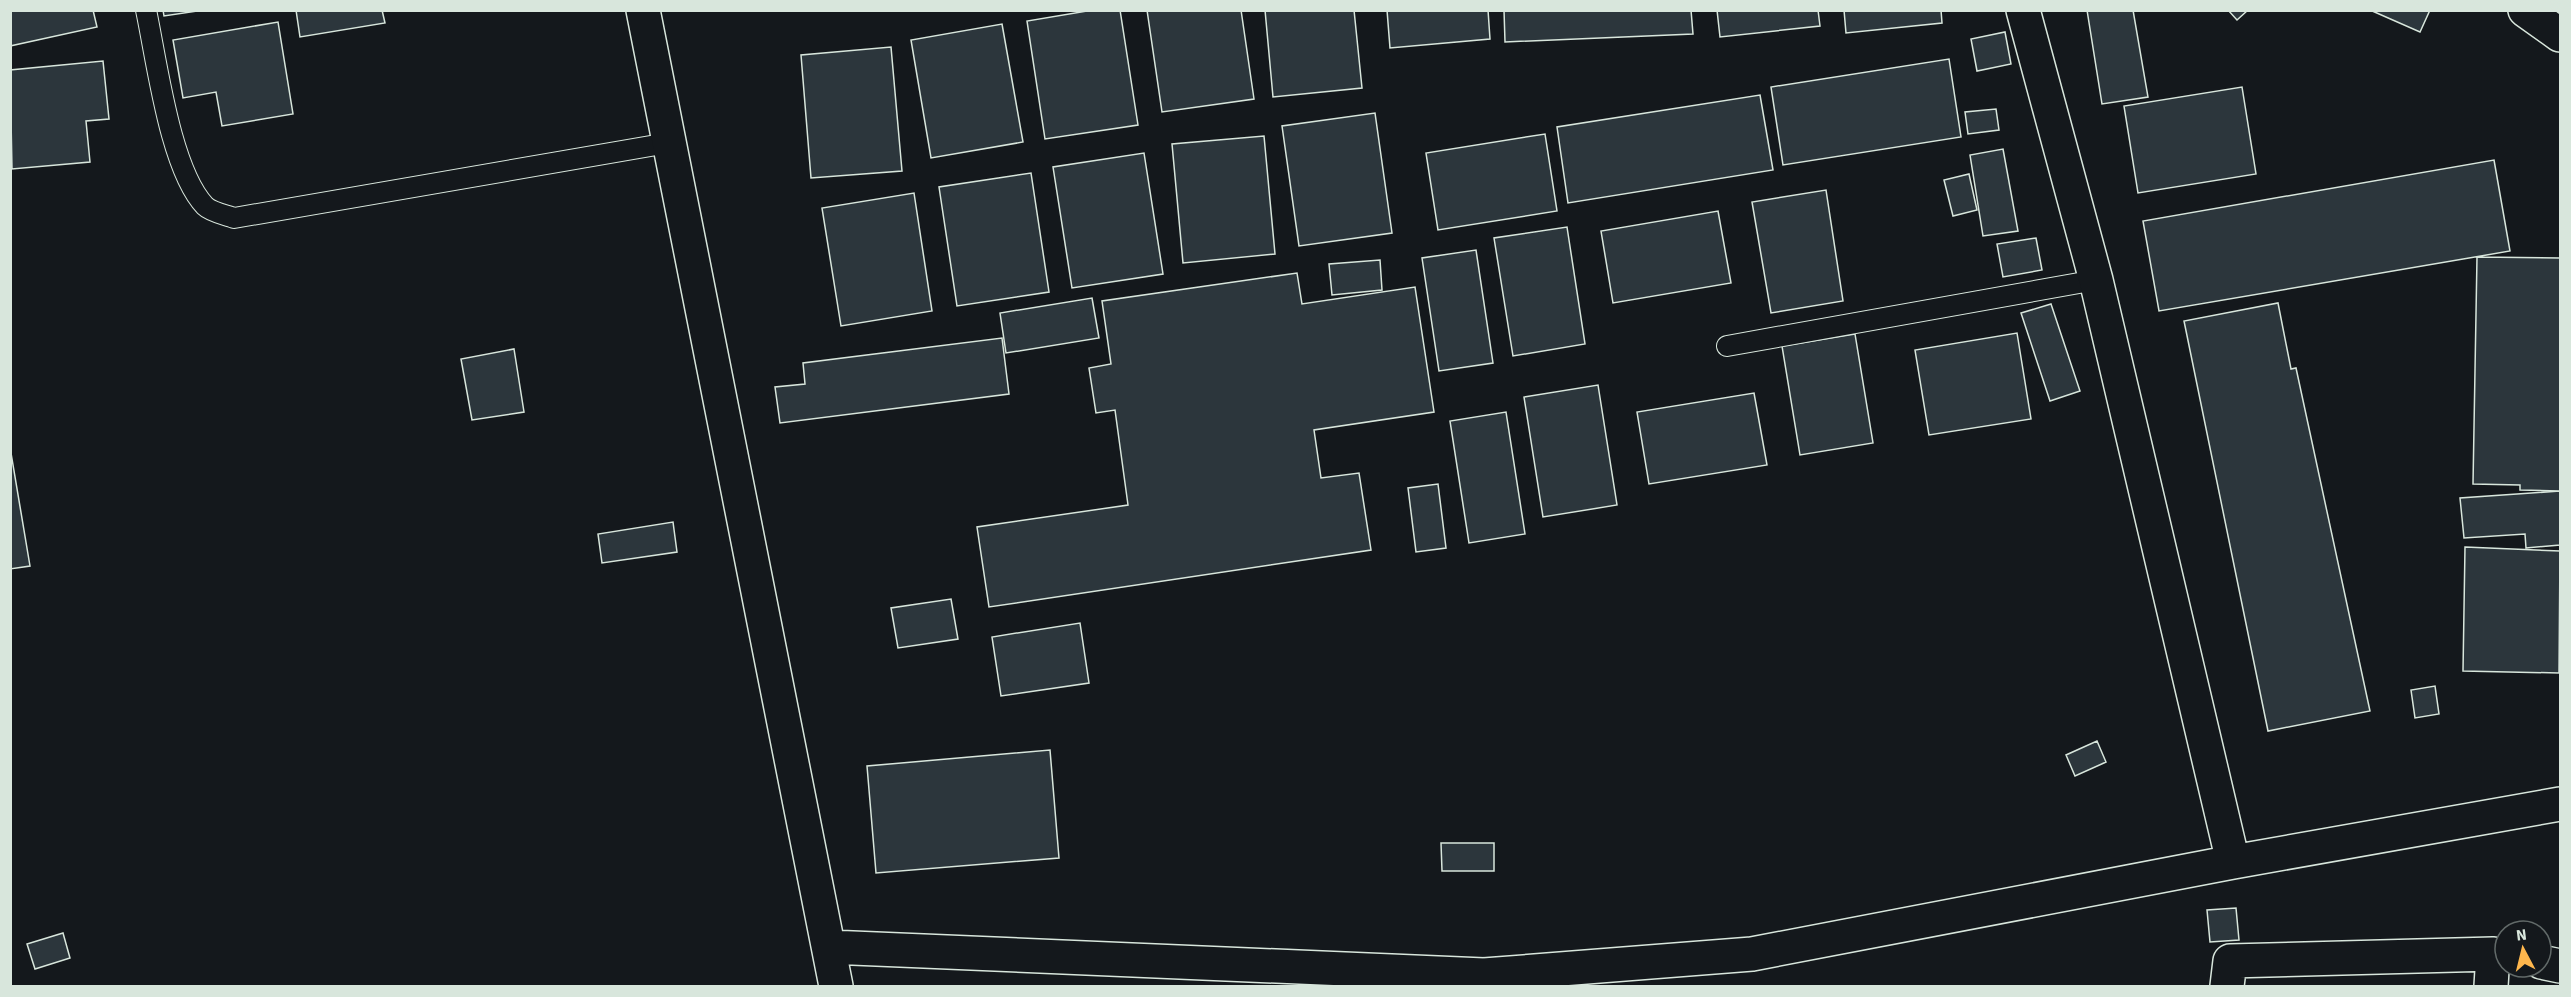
<svg xmlns="http://www.w3.org/2000/svg" width="2571" height="997" font-family="'Source Sans 3',sans-serif">
<style>
.building{fill:#2c363c;stroke:#d8e6dc;stroke-width:1.5}
.lines{fill:none;stroke-linecap:round;stroke-linejoin:round}
.lane-casing{stroke:#d8e6dc;stroke-width:22}
.street-casing{stroke:#d8e6dc;stroke-width:36}
.lane{stroke:#14181c;stroke-width:20}
.street{stroke:#14181c;stroke-width:33}
</style>
<rect width="100%" height="100%" fill="#14181c"/>
<path class="building" d="M10,10h83l4,17 -87,19z
M163,10h41l-40,6z
M296,10h86l3,13 -85,14z
M1093,10h27l18,115 -93,14 -18,-118z
M1147,10h94l13,89 -92,13z
M1265,10h89l8,78 -89,9z
M1387,10h101l2,29 -100,9z
M1504,10h187l2,24 -188,8z
M1717,10h101l2,16 -100,11z
M1844,10h97l1,13 -96,10z
M2087,10h46l15,87 -46,7z
M2228,10h20l-11,10z
M2370,10h60l-10,22z
M278,22l15,92 -71,12 -6,-34 -33,6 -10,-58z
M1002,24l21,118 -92,16 -20,-118z
M2005,32l6,32 -34,7 -6,-32z
M891,47l11,124 -91,7 -10,-123z
M1949,59l12,78 -178,28 -12,-78z
M103,61l6,58 -23,2 4,41 -78,7 -2,-99z
M2242,87l14,87 -118,19 -14,-87z
M1760,95l13,75 -205,33 -11,-76z
M1996,109l3,21 -31,4 -3,-22z
M1375,113l17,120 -93,13 -17,-120z
M1545,134l12,77 -119,19 -12,-77z
M1264,136l11,118 -92,9 -11,-119z
M2003,149l15,82 -35,5 -13,-81z
M1144,153l19,121 -91,14 -19,-121z
M2494,160l16,91 -351,60 -16,-90z
M1031,173l18,119 -92,14 -18,-119z
M1969,174l8,36 -24,6 -9,-36z
M1826,190l17,111 -72,12 -19,-111z
M914,193l18,118 -91,15 -19,-118z
M1718,211l13,72 -118,20 -12,-72z
M1567,227l18,117 -72,12 -19,-118z
M2036,238l6,32 -39,7 -6,-33z
M1476,250l17,113 -54,8 -17,-113z
M2477,257l83,1v233l-40,-1v-5l-47,-1z
M1380,260l2,30 -50,5 -3,-31z
M1297,273l5,31 113,-17 19,125 -120,18 7,48 38,-5 12,77 -382,57 -12,-80 151,-22 -13,-95 -19,3 -7,-45 22,-4 -9,-63z
M1092,298l7,40 -93,15 -6,-40z
M2278,303l13,66 5,-1 74,343 -102,20 -84,-410z
M2051,304l29,87 -30,10 -29,-88z
M2017,333l14,86 -102,16 -14,-85z
M1855,334l18,109 -73,12 -18,-109z
M1002,338l7,56 -229,29 -5,-36 30,-3 -2,-21z
M514,349l10,63 -52,8 -11,-61z
M1598,385l19,120 -74,12 -19,-120z
M1754,393l13,72 -118,19 -12,-72z
M1506,412l19,122 -56,9 -19,-122z
M10,447l20,119 -20,3z
M1438,484l8,64 -30,4 -8,-64z
M2560,491v54l-34,3 -1,-14 -61,4 -4,-40z
M673,522l4,30 -75,11 -4,-29z
M2465,547l95,4 -1,122 -96,-2z
M951,599l7,40 -60,9 -7,-40z
M1080,623l9,60 -88,13 -9,-59z
M2435,686l4,28 -24,4 -4,-28z
M2097,741l9,21 -31,14 -9,-21z
M1050,750l9,108 -183,15 -9,-107z
M1441,843h53v28h-52z
M2236,908l3,32 -29,2 -3,-32z
M63,933l7,25 -35,11 -8,-25z"/>
<g class="lines">
<defs>
<path id="lane" d="M146,10c11,52 24,159 59,196 6,6 21,9 29,12l434,-75
M1727,346l369,-66"/>
<path id="street" d="M643,10l193,976
M2023,10l73,270 137,582
M2525,10l35,25
M829,947l655,28 268,-21 481,-92 327,-58
M2541,962l19,4
M2227,986l3,-25 263,-7 12,2
M2491,986l2,-32"/>
</defs>
<use href="#lane" class="lane-casing"/>
<use href="#street" class="street-casing"/>
<use href="#lane" class="lane"/>
<use href="#street" class="street"/>
</g>
<rect width="2571" height="997" fill="none" stroke="#d8e6dc" stroke-width="24"/>
<g transform="translate(2523 949) rotate(353)"><circle r="28" fill="#14181c" stroke="#626a69" stroke-width="1.5"/>
<path d="M0-4.5L10 22L0 15L-10 22Z" fill="#ffb74d"/>
<text y="-9" font-size="16" font-weight="bold" text-anchor="middle" fill="#d8e6dc">N</text>
</g>
</svg>
